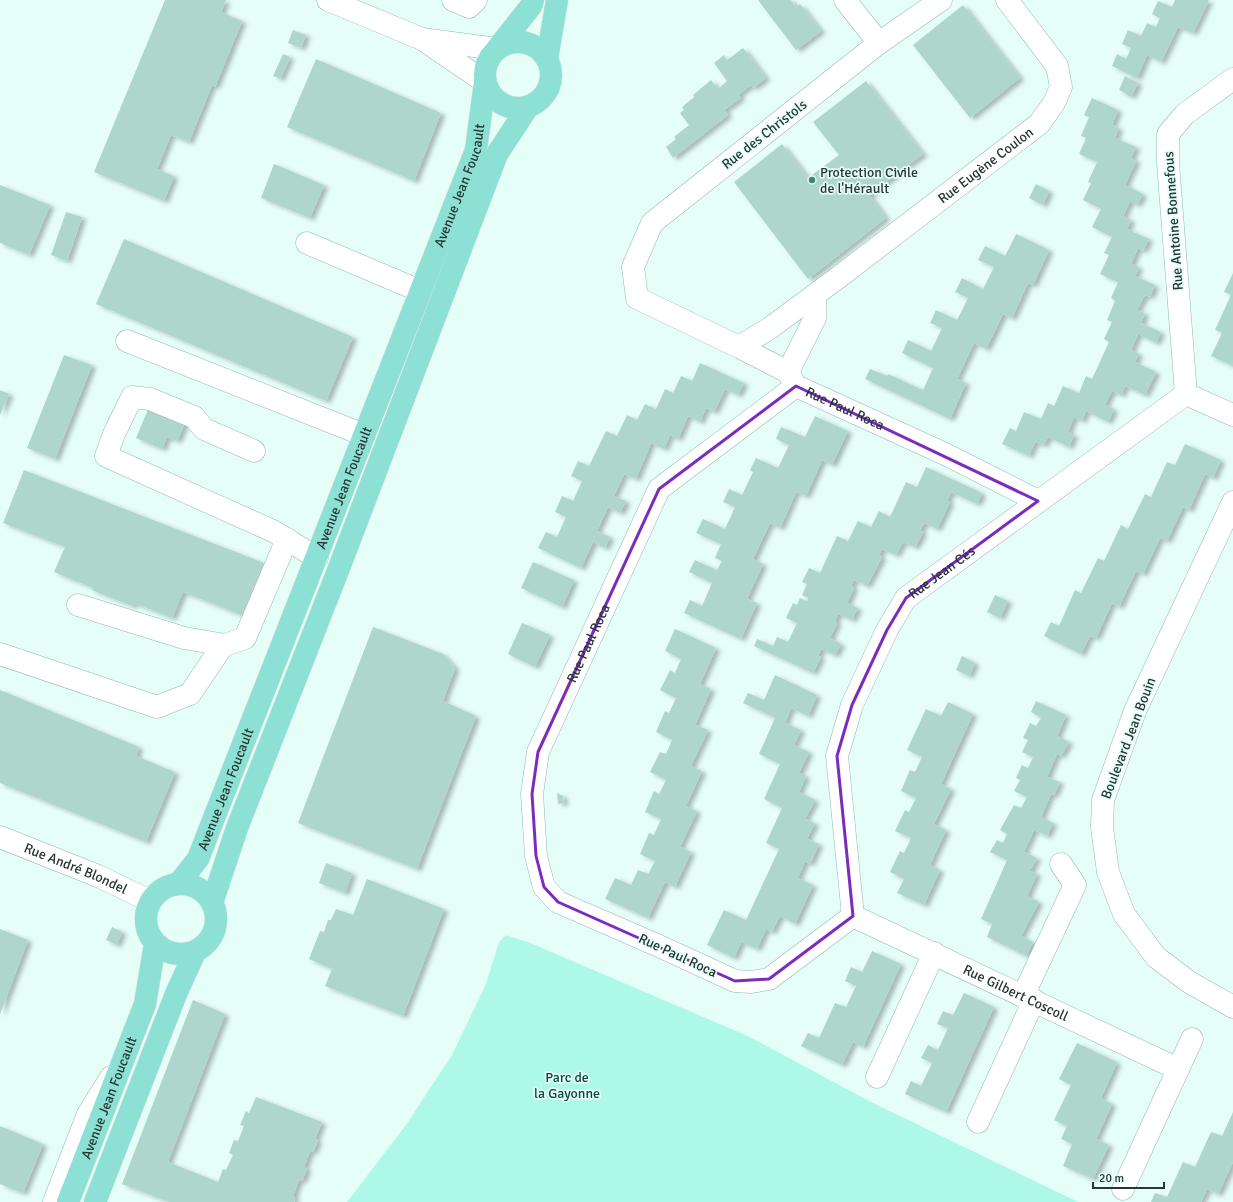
<svg xmlns="http://www.w3.org/2000/svg" width="1233" height="1202" font-family="Signika,sans-serif">
<style>
.green{fill:#aef8e8}
.building{fill:#aed6cd;filter:url(#shadow)}
.lines{fill:none;stroke-linecap:round;stroke-linejoin:round}
.minor-casing{stroke:#91b9b0;stroke-width:23}
.major-casing{stroke:#dcdfdf;stroke-width:23}
.minor{stroke:#fff;stroke-width:22}
.major{stroke:#8ce1d4;stroke-width:22}
.marked{fill:none;stroke:#7b2cbf;stroke-width:3;stroke-linejoin:round}
.poi-dot{fill:#3f8377;stroke:#e5fef8;stroke-width:1.5}
.labels{text-anchor:middle;stroke-width:3.5;stroke-linejoin:round;paint-order:stroke}
.street-label{font-size:14px;fill:#273734;stroke:#e5fef8}
.poi-label{font-size:14px;fill:#273734;stroke:#e5fef8;text-anchor:start}
.park-label{font-size:14px;fill:#074a40;stroke:#e5fef8}
</style>
<defs>
<filter id="shadow"><feDropShadow dx="4.5" dy="2.5" stdDeviation="2" flood-color="#0004"/></filter>
</defs>
<rect width="100%" height="100%" fill="#e5fef8"/>
<path class="green" d="M506,935l22,7 222,95 121,65 207,100h-731l59,-77 46,-70 34,-71 13,-42z"/>
<path class="building" d="M165,0h61l-5,12 21,9 -27,66 -3,-2 -23,57 -18,-7 -14,34 17,7 -10,25 -70,-29z
M758,0h33l5,8 4,-4 21,27 -25,19z
M1175,0h34l-16,33 -15,-6 -17,35 -14,-7 -10,23 -25,-12 5,-12 9,5 5,-11 -9,-4 6,-14 13,6 6,-13 9,4 4,-9 -8,-4 6,-13 14,6z
M963,5l57,73 -50,40 -57,-73z
M293,30l13,5 -5,13 -13,-5z
M743,48l23,30 -13,10 -2,-3 -13,10 3,3 -17,12 4,5 -55,43 -7,-11 10,-8 -2,-2 15,-12 -9,-12 4,-3 -2,-3 12,-10 -1,-2 18,-15 7,9 9,-8 -13,-18 10,-8 3,5z
M283,54l7,3 -10,22 -7,-3z
M316,59l125,54 -27,68 -127,-54z
M1125,76l13,7 -7,14 -12,-7z
M866,81l57,73 -54,41 17,23 -78,61 -74,-97 48,-38 26,34 31,-23 -26,-33z
M1092,98l26,12 -6,15 7,3 -4,10 21,9 -5,11 5,3 -11,24 18,9 -6,11 -7,-4 -7,15 8,4 -4,9 22,10 -6,12 -5,-3 -7,16 8,3 -4,9 20,9 -5,12 -5,-2 -8,15 8,3 -4,10 20,9 -5,11 -18,-9 -7,16 8,4 -4,8 21,10 -11,23 -20,-9 -4,9 -9,-4 -7,14 9,4 -6,13 -22,-11 -4,10 -8,-4 -6,15 6,3 -5,12 -21,-10 -4,8 -9,-3 -6,14 -27,-12 8,-16 6,3 8,-19 17,7 7,-16 6,3 9,-20 16,7 7,-17 6,3 17,-37 -5,-3 8,-17 -5,-2 8,-19 -4,-3 7,-16 -18,-8 9,-19 -5,-2 8,-16 -20,-10 9,-18 -18,-9 8,-17 -3,-1 9,-20 -18,-8 7,-16 -5,-2 8,-19 -5,-2z
M274,164l50,21 -14,33 -49,-20z
M1036,184l13,7 -6,14 -14,-7z
M0,185l50,20 -21,50 -29,-12z
M66,212l16,5 -15,44 -16,-6z
M1016,234l33,16 -16,35 -5,-2 -16,35 -9,-4 -17,35 -12,-6 -17,36 9,4 -16,36 -85,-40 5,-10 17,7 1,-2 35,16 10,-22 -31,-15 6,-13 23,11 11,-23 -12,-5 6,-13 21,10 11,-22 -13,-6 7,-14 21,11 11,-22 -16,-7 7,-14 20,10z
M124,239l229,98 -27,64 -230,-97z
M1233,273v93l-22,-10 11,-23 -7,-3 16,-35 -7,-3z
M64,355l28,10 -37,94 -28,-11z
M700,363l44,20 -6,12 -13,-6 -11,23 -8,-4 -6,14 -12,-6 -10,23 -8,-4 -6,14 -13,-6 -15,36 -12,-5 -10,22 12,5 -6,12 -12,-6 -11,24 13,6 -5,11 -12,-6 -12,26 -43,-20 8,-16 11,5 9,-20 -11,-5 7,-16 11,5 9,-20 -11,-5 7,-15 11,5 17,-35 11,5 10,-21 10,5 8,-16 11,5 9,-20 8,4 8,-17 11,5z
M0,390l9,4 -9,21z
M149,407l37,14 -9,20 -10,-4 -5,12 -26,-11z
M815,416l33,15 -16,34 -10,-5 -16,36 -10,-4 -16,36 -10,-5 -17,36 10,5 -16,35 10,4 -16,36 -57,-26 6,-13 12,6 10,-23 -23,-11 6,-12 22,10 5,-9 -7,-3 6,-14 -25,-11 7,-14 22,10 10,-22 -12,-5 6,-13 13,6 11,-23 -3,-2 6,-12 22,10 11,-23 -13,-6 5,-12 24,10z
M1185,444l36,16 -8,18 -8,-4 -16,36 -6,-3 -16,34 -7,-3 -17,36 -7,-3 -17,36 -7,-4 -16,35 -6,-2 -9,18 -37,-18 7,-14 8,4 16,-36 6,3 17,-35 6,3 17,-36 7,4 17,-35 6,3 16,-35 8,3z
M926,467l56,26 -5,11 -26,-12 -4,9 3,1 -13,27 -13,-6 -4,8 3,1 -8,15 -12,-5 -7,13 -14,-6 -3,6 3,2 -15,29 -13,-6 -3,6 3,2 -7,15 11,5 -6,12 -14,-6 -3,7 2,2 -7,15 11,6 -6,11 -14,-6 -3,7 3,1 -8,16 -59,-27 3,-7 16,7 4,-9 11,5 9,-19 -11,-5 7,-15 4,2 3,-7 7,3 1,-3 -6,-3 5,-11 -5,-2 7,-14 11,5 17,-37 11,5 10,-20 13,6 8,-16 11,6 16,-35 11,5z
M24,470l240,93 -20,53 -61,-24 -11,26 -38,-15 -2,3 -40,-16 1,-2 -39,-16 11,-25 -62,-24z
M533,562l41,18 -12,27 -41,-19z
M995,595l13,6 -8,17 -13,-6z
M522,623l28,12 -15,32 -27,-13z
M373,627l70,27 12,14 -12,33 33,15 -59,153 -119,-46z
M675,629l41,19 -16,36 11,5 -16,36 13,5 -17,36 11,5 -16,35 11,5 -17,36 11,5 -16,35 -10,-5 -17,36 -43,-19 10,-21 16,7 7,-15 10,4 7,-13 -15,-7 9,-21 5,2 7,-16 -16,-7 9,-21 5,3 7,-14 -16,-8 10,-20 6,2 6,-14 -16,-8 9,-21 4,2 7,-15 -16,-8 10,-20 5,3 6,-14 -16,-8z
M962,656l13,7 -6,13 -13,-6z
M775,675l42,20 -9,21 -17,-8 -6,15 16,7 -7,15 15,7 -10,21 7,3 -7,16 16,8 -10,19 10,4 -8,16 12,5 -9,20 -5,-3 -7,17 15,7 -18,39 -15,-8 -8,16 -6,-3 -9,20 -16,-7 -7,16 -27,-13 17,-35 22,10 33,-71 -13,-6 16,-35 -18,-9 16,-35 -21,-10 16,-36 -32,-15 5,-10 16,7z
M0,690l139,57 -3,9 39,16 -29,70 -146,-59z
M1036,701l30,14 -9,21 12,6 -8,14 -4,-2 -10,23 13,5 -6,13 -3,-1 -10,23 12,6 -6,13 -13,-6 -10,22 13,6 -7,13 7,3 -10,22 12,6 -18,34 12,6 -7,14 -39,-19 5,-13 -11,-5 26,-59 -17,-8 7,-12 6,3 4,-9 -7,-4 14,-25 7,3 6,-11 -13,-6 6,-11 -4,-2 6,-13 6,3 5,-11 -11,-5 6,-12 -5,-2 7,-15 6,3 5,-8 -10,-6z
M948,702l25,12 -32,70 10,5 -17,35 12,6 -16,35 10,5 -16,35 -27,-12 7,-14 -14,-7 10,-21 4,2 7,-15 -16,-7 10,-21 4,2 7,-14 -15,-7 9,-21 5,2 7,-15 -15,-7 19,-41 15,7z
M557,793l6,3 1,7 -6,1z
M326,863l26,10 -7,20 -26,-10z
M367,879l77,30 -41,107 -78,-30 7,-17 -23,-10 11,-28 4,1 4,-12h3l5,-11 17,6z
M112,927l10,5 -5,13 -11,-5z
M0,929l28,11 -28,74z
M872,951l29,13 -38,83 -10,-5 -11,23 -41,-19 7,-13 11,5 16,-35 11,4 10,-21 -11,-5 6,-14 11,5z
M964,993l30,14 -48,105 -41,-18 6,-13 10,5 11,-23 -11,-5 7,-13 10,5 10,-22 -11,-4 6,-13 10,4z
M193,1000l32,14 -57,148 50,20 5,-13 3,1 7,-15 -4,-2 5,-13 4,1 6,-15 -4,-1 6,-14 3,2 7,-16 66,25 -7,17 3,1 -5,12 -3,-1 -6,16 3,2 -5,12 -3,-1 -6,16 2,2 -1,4h-125l-47,-18z
M1077,1043l40,19 -16,36 11,6 -16,35 13,6 -16,34 -30,-13 9,-22 -11,-5 6,-13 -13,-6 17,-35 -12,-6z
M1233,1112v50l-15,32 -11,-5 -6,13h-50l4,-9 12,4 16,-35 12,5 16,-35 11,4z
M0,1126l43,18 -20,49 -23,-9z"/>
<g class="lines">
<defs>
<g id="minor">
<path d="M328,0l94,39"/>
<path d="M453,0l16,7 7,-7"/>
<path d="M845,0l34,43"/>
<path id="s1" d="M941,0l-62,43 -227,180 -19,44 4,31 102,49 31,-19 69,-51 200,-153 15,-21 7,-16 -4,-21 -50,-66"/>
<path d="M485,82l-63,-43 75,10"/>
<path d="M307,243l113,48"/>
<path d="M127,341l237,94"/>
<path d="M739,347l49,25 7,13"/>
<path d="M788,372l27,-54v-23"/>
<path d="M1186,394l-18,-231v-29l17,-20 48,-35"/>
<path d="M254,451l-50,-22 -10,-12 -44,-18 -18,-2 -18,37 -8,22 169,76 42,26"/>
<path d="M1233,502l-98,209 -32,89 -1,27 6,45 16,42 32,43 33,25 44,25"/>
<path d="M78,605l106,33 41,7 20,-7 42,-99"/>
<path d="M0,654l157,53 33,-13 33,-49"/>
<path id="s2" d="M0,837l98,39 52,25"/>
<path id="s3" d="M853,916l-84,63 -18,3 -16,-1 -76,-35 -101,-44 -14,-15 -8,-31 -4,-62 6,-42 121,-263 137,-103 149,68 93,47"/>
<path id="s4" d="M853,916l-16,-160 15,-51 35,-75 19,-32 280,-204 47,21"/>
<path id="s5" d="M853,916l325,153"/>
<path d="M1023,996l52,-111 -14,-21"/>
<path d="M877,1077l57,-124"/>
<path d="M978,1122l56,-122"/>
<path d="M1123,1189l69,-150"/>
<path d="M54,1202l34,-88 23,-37"/>
</g>
<g id="major">
<circle cx="518" cy="75" r="33"/>
<path d="M497,49l34,-43 2,-6"/>
<path d="M547,59l10,-59"/>
<path id="s6" d="M178,884l20,-25 16,-41 262,-668 9,-68"/>
<circle cx="181" cy="919" r="35"/>
<path d="M212,903l25,-75 102,-260 158,-414 31,-47"/>
<path id="s7" d="M68,1202l77,-198 10,-60"/>
<path d="M95,1202l81,-208 19,-42"/>
</g>
</defs>
<use href="#minor" class="minor-casing"/>
<use href="#major" class="major-casing"/>
<use href="#minor" class="minor"/>
<use href="#major" class="major"/>
</g>
<path class="marked" d="M796,386l242,115 -132,97 -19,32 -35,75 -15,51 16,160 -84,63 -34,2 -177,-79 -14,-15 -8,-31 -4,-62 6,-42 121,-263z"/>
<circle class="poi-dot" cx="812" cy="180" r="4"/>
<g class="labels">
<g class="street-label">
<text transform="translate(764 134) rotate(-38)" y="5">Rue des Christols</text>
<text dy="5" stroke="none"><textPath href="#s1" startOffset="864">Rue Eugène Coulon</textPath></text>
<text dy="5" stroke="none"><textPath href="#s6" startOffset="755">Avenue Jean Foucault</textPath></text>
<text transform="translate(1173 221) rotate(-94)" y="5">Rue Antoine Bonnefous</text>
<text dy="5" stroke="none"><textPath href="#s3" startOffset="1005">Rue Paul Roca</textPath></text>
<text dy="5" stroke="none"><textPath href="#s6" startOffset="431">Avenue Jean Foucault</textPath></text>
<text dy="5" stroke="none"><textPath href="#s4" startOffset="378">Rue Jean Cés</textPath></text>
<text dy="5" stroke="none"><textPath href="#s3" startOffset="610">Rue Paul Roca</textPath></text>
<text transform="translate(1128 738) rotate(-69)" y="5">Boulevard Jean Bouin</text>
<text dy="5" stroke="none"><textPath href="#s6" startOffset="107">Avenue Jean Foucault</textPath></text>
<text dy="5" stroke="none"><textPath href="#s2" startOffset="82">Rue André Blondel</textPath></text>
<text transform="translate(678 955) rotate(25)" y="5">Rue Paul Roca</text>
<text dy="5" stroke="none"><textPath href="#s5" startOffset="180">Rue Gilbert Coscoll</textPath></text>
<text dy="5" stroke="none"><textPath href="#s7" startOffset="112">Avenue Jean Foucault</textPath></text>
</g>
<g class="poi-label">
<text x="820" y="177">Protection Civile<tspan x="820" dy="16">de l'Hérault</tspan></text>
</g>
<g class="park-label">
<text x="567" y="1082">Parc de<tspan x="567" dy="16">la Gayonne</tspan></text>
</g>
</g>
<path d="M1093 1182v6h71v-6" fill="none" stroke="#273734" stroke-width="2"/>
<text x="1099" y="1182" font-size="12" fill="#273734" stroke="#e5fef8" stroke-width="3" paint-order="stroke">20 m</text>
</svg>
